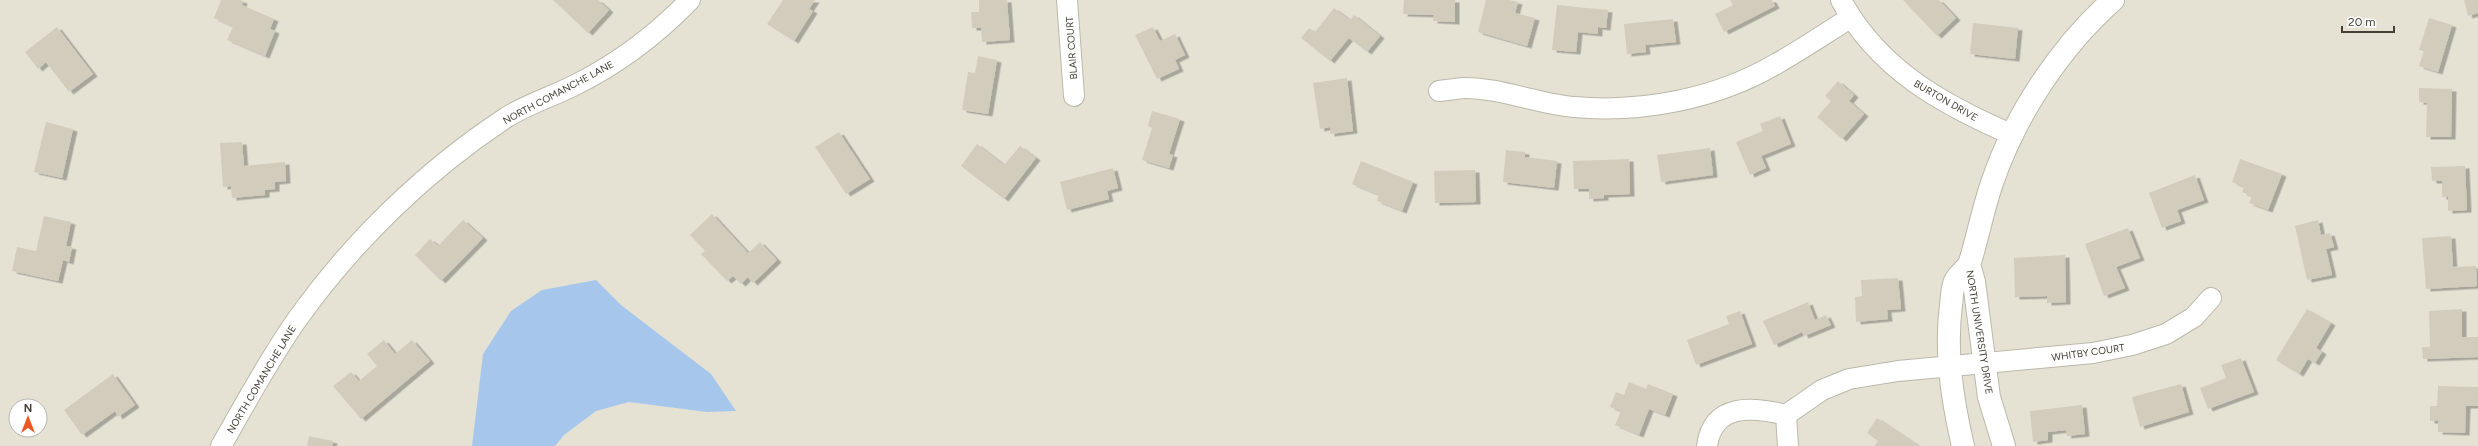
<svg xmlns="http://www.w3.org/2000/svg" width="2478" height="446" font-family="Figtree,sans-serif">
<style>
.residential{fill:#e5e2d4;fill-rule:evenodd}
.water{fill:#a6c7eb}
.building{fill:#d2ccbc;filter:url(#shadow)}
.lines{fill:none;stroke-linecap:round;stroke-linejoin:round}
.minor-casing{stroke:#bcb8a9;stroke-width:22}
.tertiary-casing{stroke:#bcb8a9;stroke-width:24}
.minor{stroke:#fff;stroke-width:20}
.tertiary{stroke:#fff;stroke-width:22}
.labels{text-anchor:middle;stroke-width:3;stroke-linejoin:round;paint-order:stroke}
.street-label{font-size:10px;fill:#444036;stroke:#fff}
</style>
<defs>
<filter id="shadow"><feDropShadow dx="4.5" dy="2.5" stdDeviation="0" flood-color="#0004"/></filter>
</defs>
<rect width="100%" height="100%" fill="#f2efe6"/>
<path class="residential" d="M0,0h2478v446h-2478zM16,406h24v24h-24z"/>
<path class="water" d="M596,280l25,25 90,69 25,37 -29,1 -78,-10 -33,9 -32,24 -9,11h-83l11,-92 28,-43 31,-21z"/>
<path class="building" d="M221,0h19l3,1 -1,4 32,14 -4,10 5,2 -10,25 -38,-16 6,-13 -19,-9z
M553,0h45l11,10 -21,23z
M783,0h32l-6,9 4,2 -19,30 -27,-17z
M979,0h28l3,40 -28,2 -1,-14h-9l-1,-16h8z
M1404,0h51v22l-22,-1 1,-6 -31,-1z
M1486,0h23l9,2 -3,11 20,5 -8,28 -49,-14z
M1730,0h42l3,6 -51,26 -9,-18 18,-9z
M1903,0h36l17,18 -19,18z
M2464,0h14v13l-10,3z
M1557,5l51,5 -2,18 -8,-1v7l-20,-2 -2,20 -24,-2z
M1334,8l16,12 4,-5 26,21 -13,16 -18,-14 -19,23 -29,-23 8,-10 6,4z
M2429,18l23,7 -14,47 -19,-6 5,-15 -5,-1z
M1673,19l3,23 -31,3 1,7 -19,2 -3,-30z
M1973,23l45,5 -3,31 -45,-5z
M57,27l36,47 -24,18 -23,-30 -8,7 -13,-17z
M1153,27l7,14 15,-7 10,21 -10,5 4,9 -22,10 -22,-44z
M978,56l19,4 -9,54 -26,-4 6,-38 7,1z
M1347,78l6,53 -23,3v-7l-10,2 -7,-46z
M1838,81l16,14 -5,6 15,13 -22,25 -25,-22 14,-16 -6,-5z
M2419,88l33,1 -1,48h-25l1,-34 -8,-1z
M1152,111l28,8 -11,35 4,1 -4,13 -27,-8 10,-32 -4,-2z
M1780,116l11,28 -30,12 5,12 -16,7 -14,-33 27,-11 -3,-7z
M46,122l27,7 -11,49 -28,-6z
M839,132l31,47 -24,15 -31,-47z
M242,142l2,24 41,-4 1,19 -11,1v7l-10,1v5l-33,3 -1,-12 -8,1 -3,-44z
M977,144l27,21 16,-19 16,12 -32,41 -43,-33z
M1710,148l3,27 -52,7 -4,-27z
M1506,150l19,2v5l32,4 -3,27 -51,-6z
M1629,159l1,35 -26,1v3l-15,1v-10h-15l-1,-28z
M2240,159l42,15 -14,36 -19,-7 3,-7 -10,-4 2,-5 -12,-5z
M1361,161l52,21 -11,29 -25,-10 2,-6 -27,-11z
M2465,166l2,44 -19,1v-14h-6v-16h-10l-1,-14z
M1113,168l5,20 -11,3 2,8 -42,11 -7,-28z
M1475,170l1,32 -41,1 -1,-32z
M2195,175l9,25 -27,10 4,11 -19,7 -13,-35z
M712,214l36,39 12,-11 17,18 -24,23 -5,-6 -7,7 -8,-8 -6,5 -26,-27 4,-3 -15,-16z
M44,216l27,6 -5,24 6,1 -3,15 -6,-2 -5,21 -46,-10 5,-24 19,4z
M463,220l20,18 -42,43 -26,-26 15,-16 8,7z
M2318,220l3,15 9,-2 4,14 -8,2 6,26 -25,5 -12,-54z
M2128,228l12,30 -24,9 9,21 -21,8 -19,-52z
M2451,236l2,31 23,-1 1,20 -51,3 -4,-51z
M2065,255l1,47 -19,1v-7l-32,1 -1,-39z
M1898,278l3,31 -14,1 1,9 -32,3 -1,-25 7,-1 -1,-16z
M1808,302l7,18 11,-5 5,10 -27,11 -2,-4 -28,13 -11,-24z
M2307,309l24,14 -15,25 6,4 -7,11 -7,-4 -9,15 -23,-14z
M2462,309v28h16v20l-55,2 -1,-12h8l-1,-36z
M1740,311l12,33 -56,21 -9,-25 42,-16 -3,-8z
M384,340l11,14 17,-14 18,21 -69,58 -28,-33 18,-14 8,9 18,-15 -10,-12z
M2241,358l13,34 -46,17 -8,-21 26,-10 -5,-13z
M113,374l22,31 -17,12 -3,-6 -33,24 -18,-25z
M1629,382l17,7 2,-5 25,10 -8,21 -16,-6 -10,26 -24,-10 6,-14 -11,-4 6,-15 8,3z
M2181,384l8,28 -49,15 -8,-30z
M2438,386l40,1v19h-12l-1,27 -27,-1v-11h-8v-15h7z
M2082,405l3,29 -18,2 -1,-6 -18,2v8l-15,2 -3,-31z
M1877,418l42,28h-45l4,-5 -11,-8z
M309,436l24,5 -1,5h-25z"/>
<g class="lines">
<defs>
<path id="minor" d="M1067,0l7,96
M1841,0c37,69 102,105 172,135
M1439,91c8,-1 16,-2 24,-3 34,-1 75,16 111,19 68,6 142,-8 202,-43 25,-14 50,-31 74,-46
M1786,415l36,-25 27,-11 49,-8 195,-18 39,-8 34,-11 28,-17 17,-19
M221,446c24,-42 47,-85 75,-125 56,-79 130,-151 211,-204 21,-13 44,-20 66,-31 45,-22 82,-50 117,-86
M1707,446c6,-44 47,-39 79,-31l2,31"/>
<path id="tertiary" d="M1969,264l5,18 15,115 15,49
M1963,446c-11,-47 -18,-94 -12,-141 1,-7 1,-15 3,-21 2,-9 13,-14 16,-22 8,-26 13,-53 22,-79 23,-68 68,-136 121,-183"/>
</defs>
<use href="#minor" class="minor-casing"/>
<use href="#tertiary" class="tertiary-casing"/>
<use href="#minor" class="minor"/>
<use href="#tertiary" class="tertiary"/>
</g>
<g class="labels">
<g class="street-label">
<text transform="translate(1071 48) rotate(-94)" y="4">BLAIR COURT</text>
<text transform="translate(558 92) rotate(-28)" y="4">NORTH COMANCHE LANE</text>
<text transform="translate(1946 100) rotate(30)" y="4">BURTON DRIVE</text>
<text transform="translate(1980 332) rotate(81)" y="4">NORTH UNIVERSITY DRIVE</text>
<text transform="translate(2088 352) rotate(-8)" y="4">WHITBY COURT</text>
<text transform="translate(261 379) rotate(-59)" y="4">NORTH COMANCHE LANE</text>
</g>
</g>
<g transform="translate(28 418)"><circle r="19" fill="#ffffff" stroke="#b4b3af"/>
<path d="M0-3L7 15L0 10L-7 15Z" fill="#eb5623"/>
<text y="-6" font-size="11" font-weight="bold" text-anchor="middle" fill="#444036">N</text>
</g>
<path d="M2342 26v6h52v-6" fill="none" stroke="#444036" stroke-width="2"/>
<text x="2348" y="26" font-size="12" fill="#444036" stroke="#ffffff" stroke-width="3" paint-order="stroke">20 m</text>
</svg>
